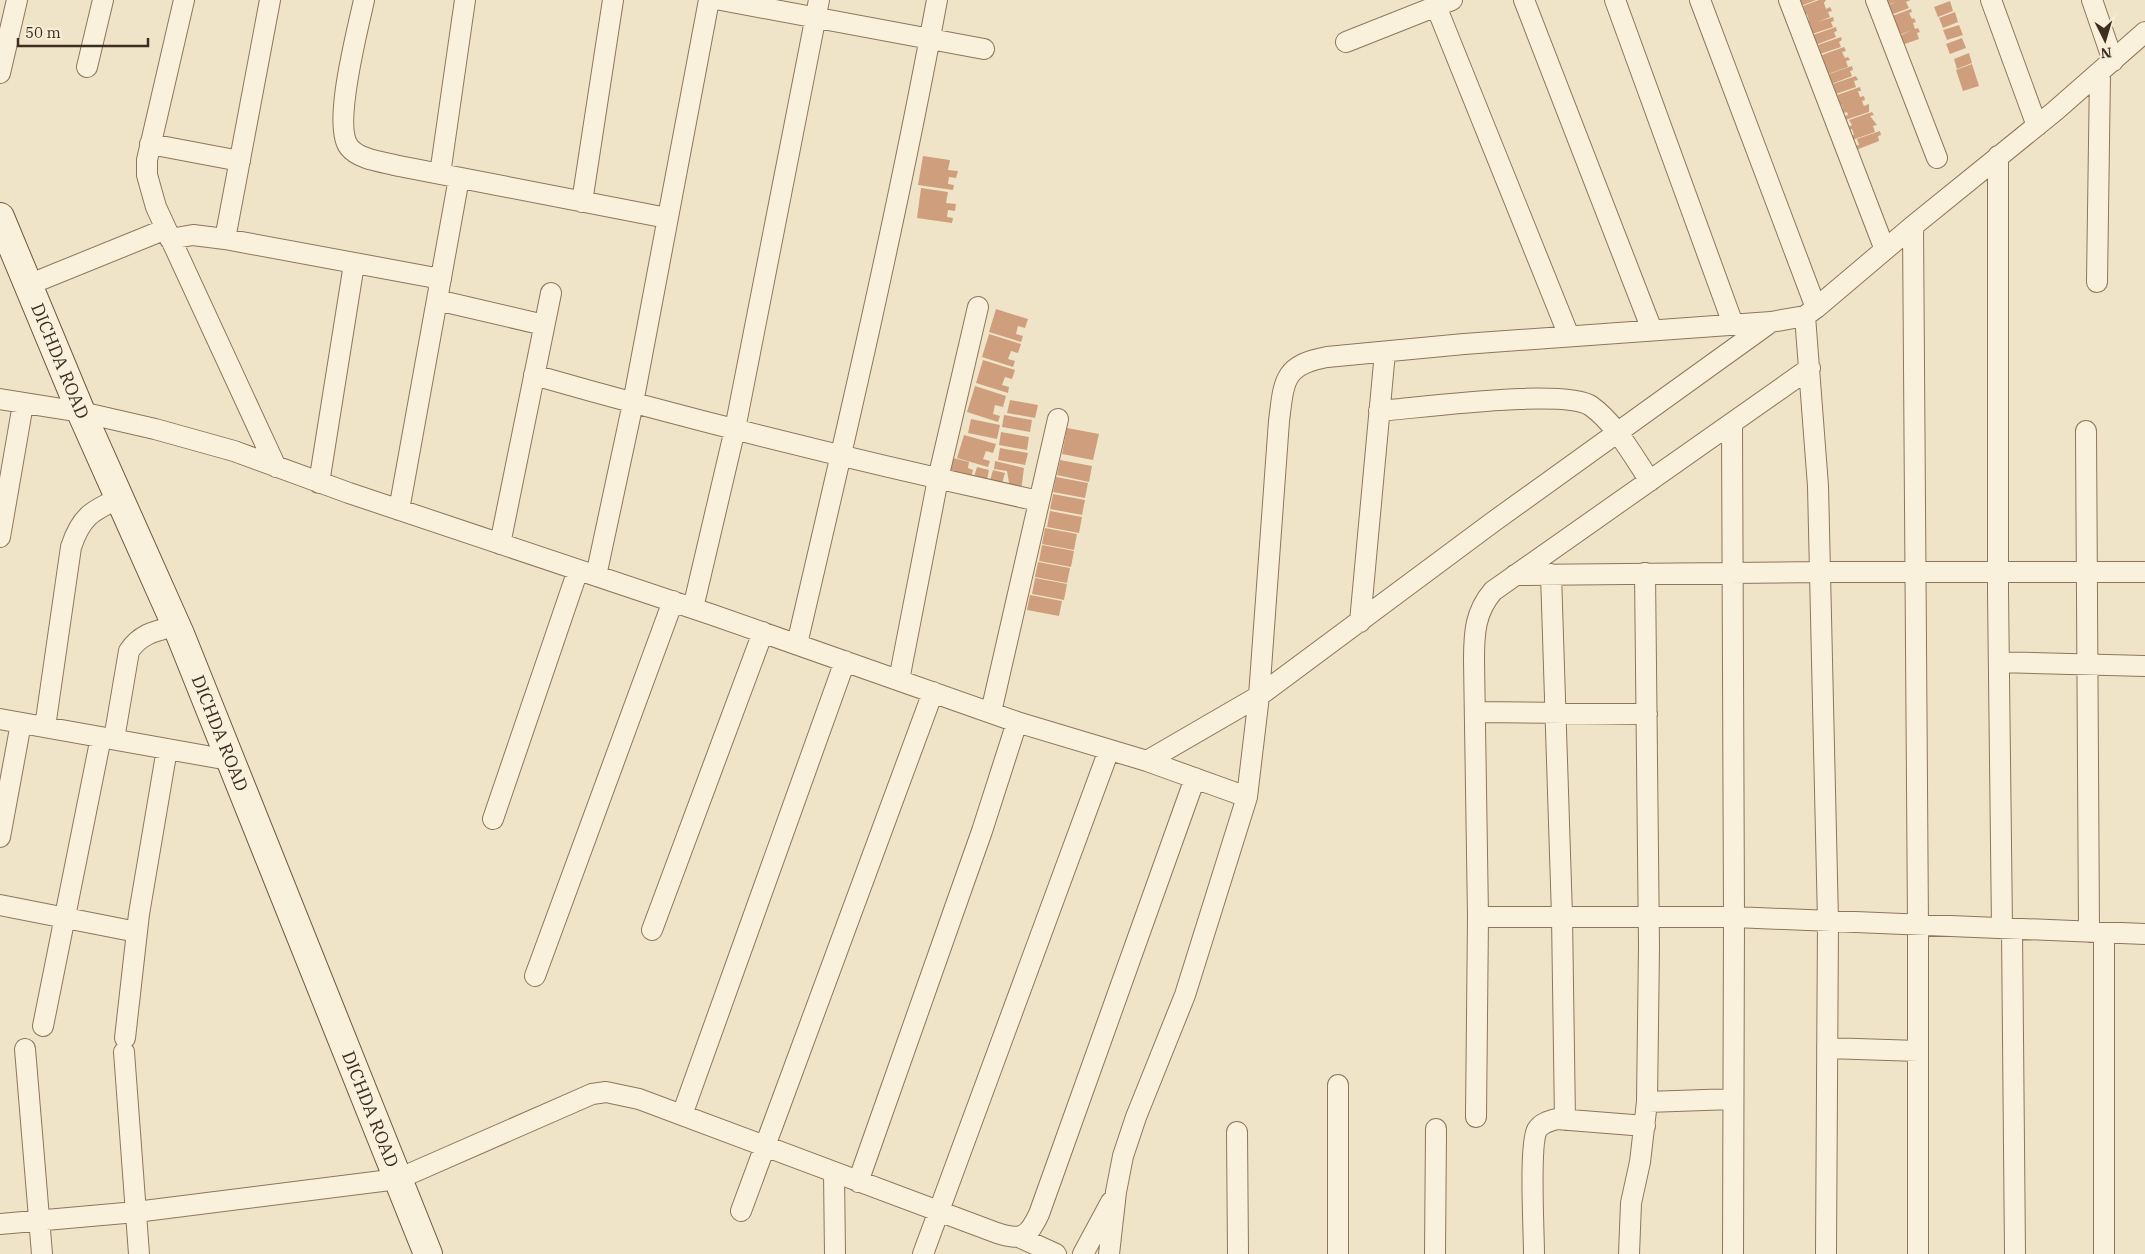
<svg xmlns="http://www.w3.org/2000/svg" width="2145" height="1254" font-family="'IBM Plex Serif',serif">
<style>
.building{fill:#cf9f7d}
.lines{fill:none;stroke-linecap:round;stroke-linejoin:round}
.street-casing{stroke:#8d765c;stroke-width:22}
.secondary-casing{stroke:#6f573f;stroke-width:30}
.street{stroke:#faf1dc;stroke-width:20}
.secondary{stroke:#faf1dc;stroke-width:28}
.labels{text-anchor:middle;stroke-width:4;stroke-linejoin:round;paint-order:stroke}
.street-label{font-size:18px;fill:#3d2e20;stroke:#f7eed8}
</style>
<rect width="100%" height="100%" fill="#f0e4c8"/>
<path class="building" d="M1800,0h16l-18,7 -1,-4z
M1819,0h7l-2,3 2,6 4,-2 2,4 -4,1 2,5 -12,5 15,-5 1,4 -3,1 2,5 -24,8 -1,-3 4,-1 -2,-7 -3,1 -2,-3 4,-1 -2,-7 -5,2 -1,-3 4,-2 -2,-5z
M1881,0h30l-5,2 3,6 -21,8 -4,-9 12,-5 -12,4z
M1950,1l3,10 -15,6 -4,-10z
M1911,9l1,3 -3,1 3,6 2,-1 2,4 -3,1 2,6 3,-1 2,4 -3,1 2,6 -20,7 -4,-8 17,-8 -17,7 -4,-9 5,-3 -5,2 -4,-9z
M1955,12l3,10 -15,6 -4,-10z
M1959,25l4,10 -16,5 -4,-10z
M1836,27l1,4 -3,1 2,5 -23,9 -2,-4 4,-1 -2,-6z
M1841,37l1,3 -3,2 2,5 -24,8 -1,-3 4,-2 -2,-5z
M1962,38l4,10 -16,6 -4,-10z
M1844,47l2,4 -4,1 3,6 3,-1 2,3 -4,1 2,6 -23,8 -2,-3 4,-2 -2,-6 -4,2 -1,-4 4,-1 -2,-6z
M1969,53l3,10 -15,6 -3,-10z
M1972,64l7,22 -16,5 -7,-21z
M1852,66l1,4 -3,1 2,5 -23,9 -2,-4 4,-1 -2,-6z
M1856,76l2,4 -4,1 2,6 -23,8 -2,-4 4,-1 -2,-6z
M1860,87l1,4h-3l2,6 4,-1 1,4 -3,1 2,5 5,-2v8l-24,8 -1,-4 4,-1 -1,-3 -7,2 -1,-3 4,-2 -2,-5 -5,1 -1,-3 4,-2 -2,-5z
M1872,112l2,3 -4,1 7,9 -4,1 2,6 -23,8 -2,-4 4,-1 -2,-6 -3,1 -1,-3 4,-2 -3,-5z
M1880,131l1,4 -3,1 1,5 -23,9 -1,-4 4,-1 -2,-6z
M923,156l27,4 -2,10 10,1 -2,7 -7,-1 -1,7 6,1 -1,5 -35,-5z
M921,188l27,4 -2,11 10,1 -1,7 -7,-1 -1,7 6,1 -1,5 -35,-5z
M996,309l32,10 -3,9 -7,-2 -2,8 7,2 -2,6 -32,-10z
M989,334l32,10 -3,9 -7,-2 -3,8 7,2 -2,6 -31,-10z
M983,360l32,10 -3,9 -7,-2 -3,8 7,2 -1,6 -32,-10z
M975,386l31,10 -3,11 -8,-2 -2,9 7,2 -2,6 -31,-10z
M1010,400l28,5 -3,13 -28,-5z
M1004,415l28,5 -2,12 -28,-5z
M971,419l29,6 -3,14 -29,-6z
M1067,428l32,6 -6,26 -31,-6z
M1001,432l28,5 -2,13 -28,-5z
M964,435l32,9 -3,9 -7,-2 -3,8 7,2 -2,6 -31,-9z
M1000,448l28,5 -3,12 -27,-5z
M953,458l16,4 -1,6 5,2 -3,12 -22,-5z
M1060,460l32,6 -3,16 -32,-7z
M995,461l29,7 -3,23 -11,-2 -3,-18 -13,-2z
M977,467l12,3 -3,14 -13,-4z
M993,470l12,3 -4,14 -12,-3z
M1056,477l32,6 -3,15 -32,-6z
M1053,494l32,6 -3,15 -32,-6z
M1050,511l32,6 -3,16 -32,-6z
M1045,528l32,6 -3,16 -32,-6z
M1042,545l32,6 -3,16 -32,-6z
M1038,562l32,6 -3,15 -32,-6z
M1035,578l32,6 -3,16 -32,-6z
M1030,595l32,6 -3,15 -32,-6z"/>
<g class="lines">
<defs>
<path id="street" d="M184,0l-37,160v15l9,32 120,260
M364,0c-6,29 -32,125 -15,147 10,13 35,15 50,19l268,52
M721,0l263,49
M1524,0l128,330
M1615,0l118,324
M1700,0l116,308
M1789,0l96,250
M1876,0l61,158
M1991,0l46,126
M2092,0l21,61
M1436,6l133,330
M1346,42l106,-42
M87,67l16,-67
M0,73l17,-73
M150,144l90,17
M1998,156v436l4,336
M440,174l25,-174
M582,202l31,-202
M1913,226l5,699v329
M170,239l23,-4 32,4 216,40
M225,239l45,-239
M2097,282l3,-209
M28,285l138,-56
M437,300l107,25
M1805,316l13,170 10,435 -2,333
M534,375c167,48 336,89 505,126
M0,399l81,13 74,17 79,22 115,42 364,122 304,107 130,39 100,36 -62,198 -49,122 -13,39 -7,36 -7,62
M1379,411c39,-3 185,-23 212,-5 25,18 42,50 59,75
M2086,431l3,501
M319,483l35,-219
M399,510l60,-332
M0,537l23,-133
M500,544l51,-251
M1551,574l11,342 3,204
M1515,575l305,-3h325
M596,576l37,-173 76,-403
M693,608l42,-179 84,-429
M1360,622l25,-270
M797,644c50,-214 100,-428 140,-644
M1999,662l146,4
M899,680l39,-201 40,-172
M991,712l67,-293
M1476,712l171,2
M0,719l229,41
M45,727l26,-180c10,-30 20,-36 49,-49
M114,739l15,-88c12,-18 27,-20 47,-25
M1147,761l112,-65 234,-174 278,-200
M1247,797l12,-101 20,-275c5,-40 4,-56 48,-64l137,-13 307,-22 34,-6 11,-8 97,-82 142,-115 90,-79
M493,819l85,-249
M0,837l21,-114
M0,905l137,27
M1478,917h256l-2,-494
M2012,929l3,325
M652,930l111,-298
M2104,933v321
M535,976l138,-375
M43,1026l58,-289
M125,1038l14,-124 28,-165
M1827,1048l91,3
M25,1049l17,205
M124,1052l15,202
M1647,1102l86,-3
M682,1115l163,-454
M1476,1117l2,-200 -4,-257c0,-27 1,-48 19,-69l317,-223
M1237,1132l1,122
M834,1173l1,81
M858,1182l124,-351 35,-109
M741,1211l192,-519
M0,1224l136,-12 262,-33 194,-85 14,-2 33,7 358,134c25,8 31,4 42,-19l156,-436
M1019,1237l37,17
M923,1254l186,-504
M1083,1254l28,-52
M1338,1254v-169
M1435,1254l1,-125
M1534,1254c0,-23 -5,-108 3,-124 4,-7 12,-9 20,-11l88,7
M1629,1254l2,-51 9,-41 7,-60 2,-156 -4,-373
M1733,1254l1,-337 411,17"/>
<g id="secondary">
<path id="s1" d="M0,217l81,195 99,222 248,620"/>
</g>
</defs>
<use href="#street" class="street-casing"/>
<use href="#secondary" class="secondary-casing"/>
<use href="#street" class="street"/>
<use href="#secondary" class="secondary"/>
</g>
<g class="labels">
<g class="street-label">
<text dy="6" stroke="none"><textPath href="#s1" startOffset="156">DICHDA ROAD</textPath></text>
<text dy="6" stroke="none"><textPath href="#s1" startOffset="561">DICHDA ROAD</textPath></text>
<text dy="6" stroke="none"><textPath href="#s1" startOffset="966">DICHDA ROAD</textPath></text>
</g>
</g>
<g transform="translate(2105 40) rotate(175)" stroke="#f7eed8" stroke-width="4" paint-order="stroke">
<path d="M0-4L9 19L0 12L-9 19Z" fill="#3d2e20"/>
<text y="-8" font-size="14" font-weight="bold" text-anchor="middle" fill="#3d2e20">N</text>
</g>
<path d="M18 38v8h130v-8" fill="none" stroke="#3d2e20" stroke-width="2.5"/>
<text x="25" y="38" font-size="15" fill="#3d2e20" stroke="#f7eed8" stroke-width="4" paint-order="stroke">50 m</text>
</svg>
